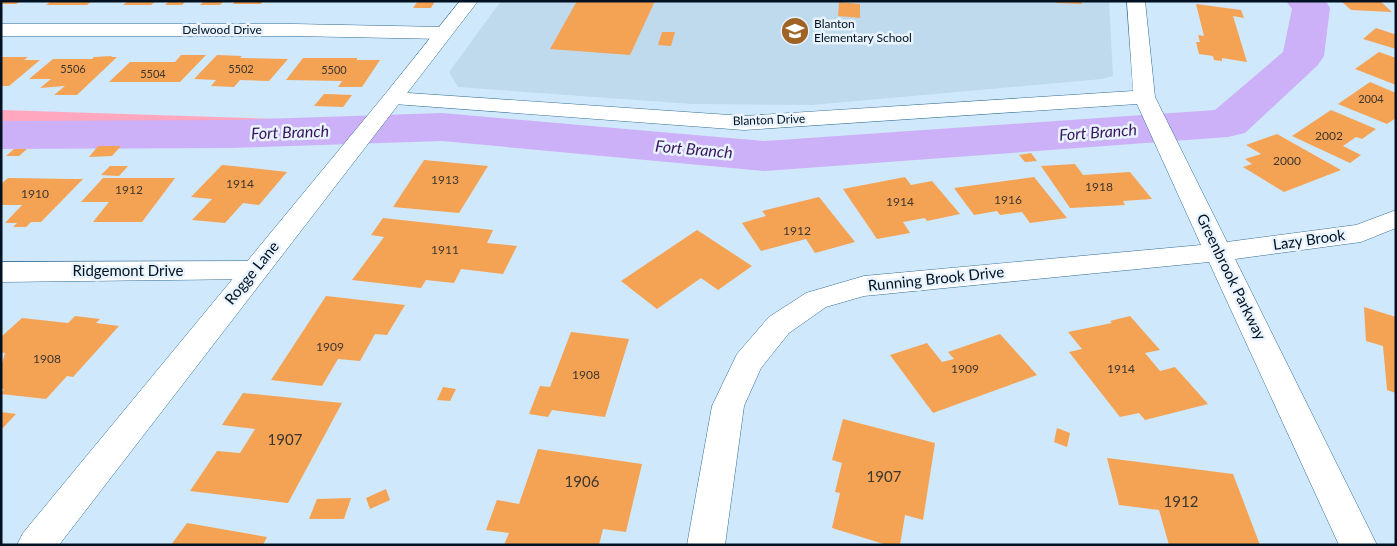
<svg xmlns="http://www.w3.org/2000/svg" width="1397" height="546" font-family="Lato,sans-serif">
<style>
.built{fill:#bfd9ed}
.green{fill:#fea7bf}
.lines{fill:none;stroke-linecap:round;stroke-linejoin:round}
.river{fill:#cdb1f8;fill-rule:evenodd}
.building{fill:#f4a254}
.minor-casing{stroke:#326d96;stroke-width:1}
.tertiary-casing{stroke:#326d96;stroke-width:1}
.minor{fill:#fff;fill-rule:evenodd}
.tertiary{fill:#fff;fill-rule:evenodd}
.labels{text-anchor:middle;stroke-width:5;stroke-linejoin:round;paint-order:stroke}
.far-number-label{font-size:11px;fill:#3d362e}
.far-poi-label{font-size:12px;fill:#001222;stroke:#e8f3fd;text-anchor:start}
.far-street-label{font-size:12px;fill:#001222;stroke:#e8f3fd}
.number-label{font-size:12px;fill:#3d362e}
.street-label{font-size:15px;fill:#001222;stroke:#e8f3fd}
.near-number-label{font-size:15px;fill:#3d362e}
.water-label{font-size:16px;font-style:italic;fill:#37145b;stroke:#e8f3fd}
</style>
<rect width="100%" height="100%" fill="#d0e8fb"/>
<path class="built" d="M501,1h608l4,75 -11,3 -290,26 -120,-1 -234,-17 -9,-15z"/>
<path class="green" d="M1,110l341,11 -24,24 -317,1z"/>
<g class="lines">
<path class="river" d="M1286,1h40l4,7 -6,48 -6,9 -73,68 -17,4 -463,34 -323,-30 -211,7 -230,1v-28l230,-1 211,-7 323,28 450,-31 68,-58 9,-43z"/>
</g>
<path class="building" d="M1,1h20l-5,3h-15z
M51,1h41l-5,4h-41z
M128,1h28l-5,4h-28z
M169,1h17l-4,4h-17z
M204,1h20l-4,4h-20z
M235,1h28l-2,3h-28z
M418,1h17l-4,7h-18z
M577,1h78l-25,54 -80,-6z
M1056,1h25l1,3 -26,-1z
M1341,1h39l12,11 -41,-2z
M839,2l21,2v14l-22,-2z
M1196,4l45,6 3,8 -11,-2 14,46 -25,-4v3l-8,-1 -1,-4 -14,-2 -3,-12h4l-2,-7 6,1z
M1376,28l18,6 2,-1v16l-33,-10z
M662,32h13l-4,14 -13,-1z
M1379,52l17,6v27l-41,-16z
M181,55h25l-26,27h-71l21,-20h45z
M217,55l25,1 -2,2 48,1 -19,22 -29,-1 -6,7 -23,-1 5,-6 -22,-1z
M112,56l-1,1h6l-40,38h-23l11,-9 -25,2 11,-9h-22l24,-20h39l2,-2z
M1,57h27l-4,3h16l-31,26h-8z
M303,58h54v2h23l-18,27h-24l4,-6 -56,-1z
M1370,82l26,11v25l-9,6 -49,-20z
M324,94h3l25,1 -9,12 -29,-1z
M1331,110l45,19 -14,10 -6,-2 -13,9 18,9 -11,8 -58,-27z
M1277,134l64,36 -57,22 -41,-25 9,-3 -7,-5 16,-5 -15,-9z
M98,146h23l-9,10 -23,1z
M14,149h13l-8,7h-13z
M1031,153l6,8 -12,1 -6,-7z
M424,160l64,6 -29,47 -66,-6z
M1075,164l8,11 47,-3 22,27 -29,2 2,4 -55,3 -29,-42z
M222,165l11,1 54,6 -28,33 -16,-2 -18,20 -33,-3 20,-21 -21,-2z
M110,166h18l-9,10 -18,-1z
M905,177l6,8 21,-4 28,33 -33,7 -2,-3 -22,4 7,11 -33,6 -34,-50z
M1034,177l33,41 -37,5 -8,-11 -22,3 -3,-4 -23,4 -20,-27z
M8,178l64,1h11l-42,43h-10l-5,5h-13l4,-4h-12l17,-18h-21v-21z
M103,178h72l-33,44h-49l16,-20h-28z
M819,197l36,45 -40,11 -9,-14 -45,12 -19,-28 24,-7 -4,-5z
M383,218l110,12 -6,13 30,3 -14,28 -42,-5 -7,14 -28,-3 -5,8 -69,-8 32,-43 -13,-2z
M697,230l55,36 -34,24 -17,-12 -44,31 -36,-28z
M326,296l79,9 -18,30 -12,-1 -15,27 -22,-2 -16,27 -51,-6z
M1364,307l32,10v76l-9,-3 -4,-44 -17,-5z
M75,316l25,3 -4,4 23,3 -46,51 -6,-1 -21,23 -45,-5 3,-5h-3v-22l4,-14 -4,-1v-15l21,-19 46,5z
M1130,316l30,34 -15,3 15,18 15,-4 33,37 -63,16 -6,-7 -19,4 -51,-65 13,-3 -14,-17 44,-9 -2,-2z
M571,332l58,7 -24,78 -53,-7 -4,7 -19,-3 11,-28 10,1z
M1000,334l37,41 -104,38 -43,-58 37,-12 15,19 12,-3 -6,-7z
M443,387l13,2 -6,12 -13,-1z
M243,393l99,10 -54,100 -98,-12 27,-40 23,2 15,-24 -33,-4z
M1,412l15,2 -15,16z
M843,419l92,24 -12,77 -18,-5 -5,30h-13l-55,-17 8,-35 -5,-1 7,-29 -10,-3z
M1057,428l13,5 -3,14 -13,-5z
M538,449l104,15 -16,68 -23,-3 -4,16h-95l5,-12 -23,-3 11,-30 22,4z
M1107,458l126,16 27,71h-91l-10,-35 -40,-5z
M386,489l4,11 -20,9 -4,-11z
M351,498l-7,21h-35l8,-20z
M187,523l80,14 -4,8h-92z"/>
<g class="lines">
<defs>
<path id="minor" d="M1127,1h18l10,96 72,145 129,-17 40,-15v18l-35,14 -126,17 142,286h-38l-130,-283 -345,34 -38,11 -37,26 -28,35 -17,38 -19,139h-38l25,-139 25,-52 32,-37 37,-24 58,-17 337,-31 -64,-141 -393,26 -350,-26 -8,-1 -3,-5 3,-5 8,-1 350,24 389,-25z
M1,24h292l150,3 7,2 2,4 -2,4 -7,2 -150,-3h-292z
M254,261l10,2 4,7 -4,7 -10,2 -253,3v-20z"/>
<path id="tertiary" d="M460,1h18l-419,544h-42l6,-12 363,-440z"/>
</defs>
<use href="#minor" class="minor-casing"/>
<use href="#tertiary" class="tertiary-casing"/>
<use href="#minor" class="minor"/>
<use href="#tertiary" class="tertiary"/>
</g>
<defs>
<symbol id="school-disc" viewBox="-11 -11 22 22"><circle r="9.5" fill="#9f6326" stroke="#e8f3fd"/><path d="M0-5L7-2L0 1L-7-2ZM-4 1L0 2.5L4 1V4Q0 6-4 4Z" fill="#fff"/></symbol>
</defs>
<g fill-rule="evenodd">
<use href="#school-disc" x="779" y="15" width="32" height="32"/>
</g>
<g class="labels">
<g class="far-number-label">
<text x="73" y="73">5506</text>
<text x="241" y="73">5502</text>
<text x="334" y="74">5500</text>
<text x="153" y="78">5504</text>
<text x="1371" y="103">2004</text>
</g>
<g class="far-poi-label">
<text x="814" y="28">Blanton<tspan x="814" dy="14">Elementary School</tspan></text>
</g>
<g class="far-street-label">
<text x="222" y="34">Delwood Drive</text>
<text transform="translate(769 120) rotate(-2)" y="4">Blanton Drive</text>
</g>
<g class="number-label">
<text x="1329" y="140">2002</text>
<text x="1287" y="165">2000</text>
<text x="445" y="184">1913</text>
<text x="240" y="188">1914</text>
<text x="1099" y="191">1918</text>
<text x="129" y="194">1912</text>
<text x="35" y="198">1910</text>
<text x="1008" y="204">1916</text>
<text x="900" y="206">1914</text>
<text x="797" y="235">1912</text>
<text x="445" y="254">1911</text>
<text x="330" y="351">1909</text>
<text x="47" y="363">1908</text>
<text x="965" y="373">1909</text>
<text x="1121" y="373">1914</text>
<text x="586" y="379">1908</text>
</g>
<g class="street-label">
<text transform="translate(1309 240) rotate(-8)" y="5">Lazy Brook</text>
<text x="128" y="276">Ridgemont Drive</text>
<text transform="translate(252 273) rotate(-51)" y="5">Rogge Lane</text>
<text transform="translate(1231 277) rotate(64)" y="5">Greenbrook Parkway</text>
<text transform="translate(936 279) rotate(-6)" y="5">Running Brook Drive</text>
</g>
<g class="near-number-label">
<text x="285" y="445">1907</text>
<text x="884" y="482">1907</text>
<text x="582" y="487">1906</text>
<text x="1181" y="507">1912</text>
</g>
<g class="water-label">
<text transform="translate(290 132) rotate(-2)" y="6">Fort Branch</text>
<text transform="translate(1098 132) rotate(-4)" y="6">Fort Branch</text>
<text transform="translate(694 149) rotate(5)" y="6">Fort Branch</text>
</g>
</g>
<rect width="1397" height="546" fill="none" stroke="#001222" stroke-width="5"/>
</svg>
